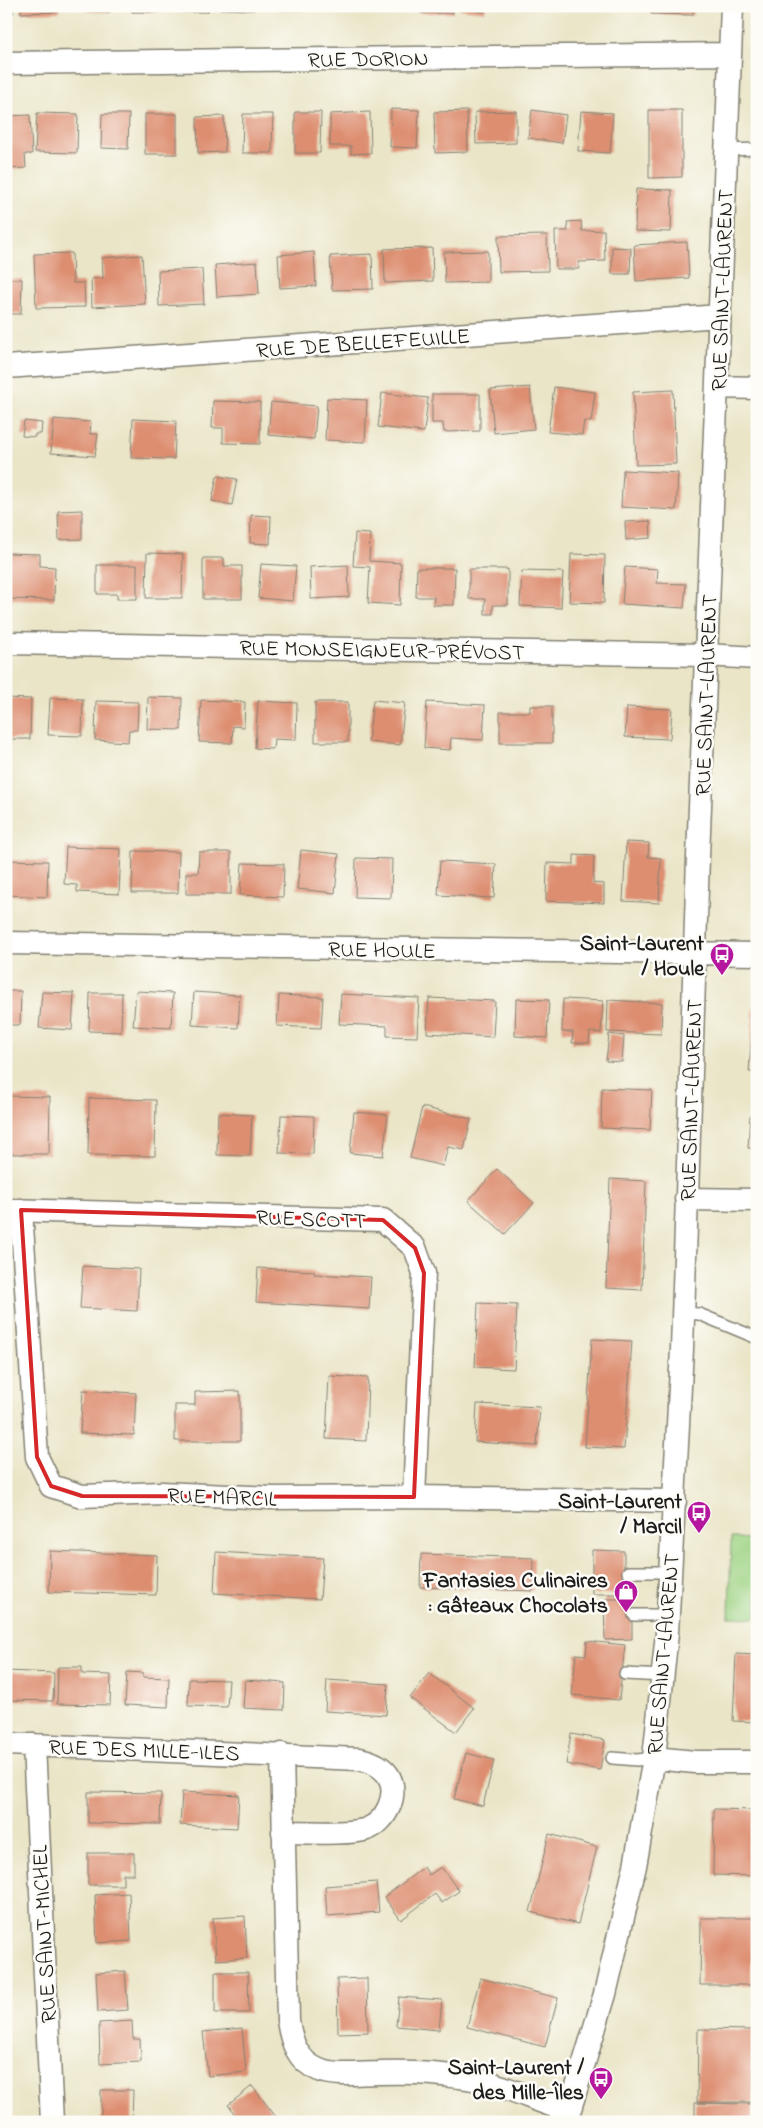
<svg xmlns="http://www.w3.org/2000/svg" width="763" height="2128" font-family="'Indie Flower',sans-serif">
<style>
.green{fill:#9ed384;stroke:#5d7850}
.building{fill:#dd8e71}
.lines{fill:none;stroke-linecap:round;stroke-linejoin:round}
.lane-casing{stroke:#838072;stroke-width:14}
.street-casing{stroke:#838072;stroke-width:25}
.lane{stroke:#fff;stroke-width:11}
.street{stroke:#fff;stroke-width:22}
.marked{fill:none;stroke:#d62828;stroke-width:4;stroke-linejoin:round}
.labels{text-anchor:middle;stroke-width:5;stroke-linejoin:round;paint-order:stroke}
.street-label{font-size:22px;fill:#1c1c1c;stroke:#fdfcf7}
.poi-label{font-size:22px;font-weight:bold;fill:#1c1c1c;stroke:#fdfcf7;text-anchor:end}
</style>
<rect width="100%" height="100%" fill="#fdfcf7"/>
<filter id="ink" filterUnits="userSpaceOnUse"><feTurbulence type="fractalNoise" baseFrequency=".02" numOctaves="2"/><feDisplacementMap in="SourceGraphic" scale="10" xChannelSelector="R" yChannelSelector="G"/><feConvolveMatrix kernelMatrix="1 2 1 2 8 2 1 2 1" color-interpolation-filters="sRGB"/></filter>
<filter id="wash" filterUnits="userSpaceOnUse"><feTurbulence type="fractalNoise" baseFrequency=".0096" numOctaves="4" result="noise"/><feDisplacementMap in="SourceGraphic" scale="20" xChannelSelector="R" yChannelSelector="G"/><feGaussianBlur stdDeviation="1.12" result="paint"/><feColorMatrix in="noise" values="0 0 0 0 0 0 0 0 0 0 0 0 0 0 0 0 0 1.4 0 .05"/><feComposite in="paint" operator="in"/></filter>
<g filter="url(#wash)">
<rect width="100%" height="100%" fill="#eae5c7"/>
<path class="green" d="M731,1538l26,1v79l-28,-1z"/>
<g id="blocks">
<path class="building" d="M6,6h7v8h-7z
M21,6h38v6l-38,1z
M85,6h25v6l-25,-1z
M132,6h27v6h-27z
M182,6h26v6h-26z
M220,6h34v4l-34,-1z
M279,6h25v4h-25z
M327,6h24v2h-24z
M374,6h28v2l-27,1z
M420,6h33v7h-33z
M460,6h26l-1,6 -25,-3z
M514,6h40v2h-40z
M586,6h19v3z
M651,6h42v9l-42,-1z
M391,109l28,1 -2,38 -27,-1z
M532,110l34,5 -4,28 -34,-5z
M649,110h33v67l-33,1z
M467,111l1,41 -33,1 -1,-41z
M516,111v32l-40,1 -1,-32z
M581,111l32,2 -3,40 -32,-2z
M295,112h26l-1,41h-25z
M370,112l1,41 -20,1v-8h-21v-32z
M37,113l41,1 -1,39 -42,-1z
M102,114h27l-1,35 -27,-1z
M145,114h32v40h-32z
M243,114h30l-1,39h-30z
M30,115l2,39h-7l1,14 -20,1v-53z
M224,116l1,36 -27,1 -1,-36z
M636,189l36,1 -1,42 -36,-1z
M581,221l1,10 22,-1 1,31 -26,1v7h-23l-1,-38h13l-1,-9z
M547,235l1,36 -49,1 -1,-36z
M687,242l2,36 -53,3 -2,-36z
M612,247l19,1 -1,26h-18z
M432,248l1,33 -48,2 -1,-34z
M488,251v31l-43,1 -1,-31z
M314,252l2,34 -36,2 -2,-33z
M72,253l1,30h11l1,24 -49,1 -2,-54z
M372,254l1,35 -41,1 -2,-34z
M142,255l3,49 -53,3 -1,-28 12,-1 -1,-20z
M257,262l2,32 -42,3 -2,-32z
M202,269l2,35 -45,2 -1,-35z
M6,279h16l-1,35h-15z
M530,387l4,42 -40,4 -4,-43z
M554,387l41,5 -4,30 -7,-1 -2,14 -34,-3z
M673,390l3,74 -40,1 -3,-73z
M382,393l46,5 -4,34 -46,-5z
M432,394h48v37l-36,1 -1,-9h-11z
M327,398l40,2 -2,42 -40,-2z
M213,401l47,1v42l-37,-1v-15h-11z
M271,402l46,4 -3,33 -46,-4z
M54,419l37,3 -1,12h8l-3,22 -44,-3z
M133,419l43,2 -2,38 -43,-1z
M24,421l18,2 -1,11h-6v3l-13,-1z
M623,470l55,3 -2,37 -55,-3z
M217,476l20,3 -5,26 -20,-4z
M82,510v29l-23,1 -1,-29z
M251,515l20,1 -1,28 -20,-1z
M650,521l1,17 -25,2 -1,-18z
M355,533l15,1 -1,27 32,2 -1,42 -32,-2 2,-36 -17,-1z
M7,553l33,1v12l15,1 -1,33 -48,-1z
M147,553l36,1 -1,44h-36z
M571,554l34,1 -1,48 -35,-1z
M203,558h21v8h18v33h-39z
M261,564l35,2 -3,35 -35,-3z
M97,565h40v34h-20v-5h-20z
M348,565l1,32 -38,2 -1,-32z
M625,567l33,2 -1,14 29,1 -2,24 -62,-4z
M417,568h38l-1,37h-21l1,-8h-18z
M469,569h39v36h-15v9h-8v-15h-16z
M522,571l41,1 -2,36 -41,-2z
M148,697l34,1 -1,32 -34,-1z
M6,698l25,1 -1,40h-24z
M50,698l33,1 -1,37 -34,-1z
M201,700l44,2 -1,25 -11,-1 -1,17 -33,-1z
M373,700l32,3 -5,42 -32,-3z
M96,701l42,1 -1,28h-8l-1,12 -33,-2z
M258,701l39,2 -1,37 -22,-1 -1,10 -18,-1z
M315,702h33v40h-33z
M427,702l58,3 -2,35 -32,-2 -1,12 -26,-2z
M530,706h22v37h-52v-31h30z
M627,707l45,2 -2,30 -45,-2z
M626,842l23,1 -1,14 13,1 -2,45 -36,-2z
M66,847l55,2 -2,45 -42,-2v-7l-13,-1z
M301,850l38,4 -4,39 -38,-4z
M133,851l46,1 -1,41h-46z
M199,852h32v42h-45v-21h12z
M574,855l20,1 -1,27 11,1v19l-58,-2 1,-38 27,1z
M356,858l36,1 -1,39 -36,-1z
M6,860l42,1 -1,36 -41,-2z
M440,861l56,3 -2,34 -56,-3z
M242,863l42,1 -1,33 -43,-2z
M6,991h15l-1,34h-14z
M136,991l37,2 -2,35 -38,-2z
M42,992l32,1 -2,37 -33,-2z
M194,992l46,3 -2,33 -46,-3z
M90,993h32l-1,39 -32,-1z
M341,994l78,4 -2,39 -30,-1v-10l-48,-2z
M279,995l44,2 -2,31 -44,-2z
M429,998l66,3 -2,36 -66,-4z
M516,999l33,1 -2,38 -32,-2z
M563,999l40,2 -2,32 -11,-1 -1,11h-17l1,-11h-11z
M608,1000l54,3 -1,31 -54,-2z
M754,1003l3,1v68h-8z
M609,1034l15,2 -2,26 -16,-1z
M602,1088l50,2 -2,40 -49,-2z
M6,1096l44,1 -1,57h-43z
M89,1098l67,2 -1,56 -67,-1z
M422,1107l49,12 -7,31 -16,-3 -5,19 -33,-8z
M354,1112l34,3 -5,41 -33,-3z
M218,1113l34,2 -2,41 -33,-1z
M281,1115l33,1 -1,38 -34,-1z
M750,1116h7v33l-9,-1z
M497,1169l37,34 -29,31 -37,-33z
M610,1179l36,2 -4,109 -36,-2z
M83,1266l56,3 -2,42 -57,-3z
M258,1268l56,3v3l57,3 -2,32 -113,-7z
M478,1303l39,2 -3,64 -39,-2z
M592,1339l40,2 -8,108 -39,-2z
M329,1376l39,2 -2,63 -40,-2z
M755,1376h2v26h-2z
M83,1390l53,3 -2,42 -54,-2z
M240,1391v50h-65v-36h20v-13z
M477,1404l63,3 -3,39 -62,-4z
M592,1550l32,1v43h-32z
M50,1551l107,4 -1,40 -107,-3z
M216,1552l107,6 -3,41 -106,-6z
M421,1554l113,4 -1,33 -113,-4z
M604,1599h28v40l-27,1z
M587,1641l38,4 -6,55 -47,-5 4,-41 10,1z
M736,1654l21,1v67l-24,-1z
M58,1667h24v7l29,1 -1,30 -53,-1z
M6,1671l48,2 -1,28 -47,-1z
M127,1672l16,1v4l26,1 -1,29 -43,-2z
M429,1673l45,35 -18,24 -46,-34z
M189,1679l40,1 -2,27 -39,-1z
M245,1680l40,3 -1,27 -41,-2z
M327,1680l61,4 -2,31 -61,-4z
M571,1734l34,6 -5,30 -34,-6z
M466,1753l28,7 -11,46 -29,-7z
M88,1792l73,1 -1,31 -72,-1z
M182,1792l57,3 -2,33 -57,-3z
M714,1809l43,1v66l-44,-1z
M549,1834l48,13 -19,77 -48,-12z
M88,1853h46v21h-11v11h-35z
M424,1867l5,8 12,-8 18,24 -17,12 -7,-9 -34,26 -17,-23z
M376,1882l3,30 -52,4 -2,-30z
M129,1893l2,48 -34,2 -2,-48z
M245,1916l2,42 -31,2 -3,-42z
M701,1918h56v30h-5l-1,37h-51z
M125,1971l3,39 -30,2 -2,-39z
M215,1972h33l1,41h-34z
M367,1978l1,54 -30,1 -1,-54z
M480,1978l78,20 -13,49 -78,-20z
M399,1997l43,3 -3,30 -43,-4z
M132,2021l1,18h7l1,23 -41,2 -1,-41z
M242,2028l4,44 -38,4 -5,-44z
M698,2029l56,1v72h-57z
M6,2072h2l4,50h-6z
M252,2086l28,36h-51l7,-6 -8,-11z
M101,2090h32l-1,32h-31z
M695,2103l57,1v18h-57z"/>
</g>
</g>
<g filter="url(#ink)">
<use href="#blocks" fill-opacity="0" stroke="#838072" stroke-width="1"/>
<g class="lines">
<defs>
<path id="lane" d="M727,150l30,-1
M683,1313l16,1 58,24
M628,1572h43
M634,1615h34
M625,1674l38,2
M612,1758l25,2 17,-2"/>
<path id="street" d="M6,63l724,-9
M6,367l714,-51
M717,387l40,1
M6,643l700,12 51,3
M6,943l751,11
M686,1199l71,1
M7,1210l376,10 32,28 9,25 -10,224
M21,1210l16,247 14,29 31,10 80,-3 111,5 141,-1 261,4
M6,1744l353,15c11,2 22,6 29,16 12,19 -2,47 -21,54 -17,6 -64,3 -84,3
M34,1745l18,377
M282,1754l6,266c3,21 9,41 31,50 18,7 41,3 60,3 27,-1 54,0 81,4 38,4 72,23 109,34
M654,1758l41,4h62
M566,2122l39,-128 30,-128 19,-108 13,-125 15,-284 16,-492 34,-851"/>
</defs>
<use href="#lane" class="lane-casing"/>
<use href="#street" class="street-casing"/>
<use href="#lane" class="lane"/>
<use href="#street" class="street"/>
</g>
</g>
<path class="marked" d="M21,1210l362,10 32,28 9,25 -10,224 -332,-1 -31,-10 -14,-29z"/>
<defs>
<symbol id="bus-pin" viewBox="-11 -11 22 30"><path d="M0 17L-7.5 6A9.5 9.5 0 1 1 7.5 6Z" fill="#b5179e" stroke="#fdfcf7"/><path d="M-5-6H5V4H4V6H2V4H-2V6H-4V4H-5ZM-3.5-4V0h7V-4ZM-3.5 1.2v1.5H-2V1.2ZM2 1.2v1.5H3.5V1.2Z" fill="#fff"/></symbol>
<symbol id="shop-pin" viewBox="-11 -11 22 30"><path d="M0 17L-7.5 6A9.5 9.5 0 1 1 7.5 6Z" fill="#b5179e" stroke="#fdfcf7"/><path d="M-5-2.5h2.3a2.7 3.5 0 0 1 5.4 0H5L5.5 6h-11ZM-1.5-2.5h3a1.5 2.3 0 0 0-3 0Z" fill="#fff"/></symbol>
</defs>
<g fill-rule="evenodd">
<use href="#bus-pin" x="708" y="941" width="28" height="38"/>
<use href="#bus-pin" x="685" y="1499" width="28" height="38"/>
<use href="#shop-pin" x="612" y="1578" width="28" height="38"/>
<use href="#bus-pin" x="587" y="2065" width="28" height="38"/>
</g>
<g class="labels">
<g class="street-label">
<text transform="translate(368 58) rotate(-1)" y="8">RUE DORION</text>
<text transform="translate(721 290) rotate(-88)" y="8">RUE SAINT-LAURENT</text>
<text transform="translate(363 342) rotate(-4)" y="8">RUE DE BELLEFEUILLE</text>
<text transform="translate(382 649) rotate(1)" y="8">RUE MONSEIGNEUR-PRÉVOST</text>
<text transform="translate(705 695) rotate(-88)" y="8">RUE SAINT-LAURENT</text>
<text transform="translate(382 949) rotate(1)" y="8">RUE HOULE</text>
<text transform="translate(690 1100) rotate(-88)" y="8">RUE SAINT-LAURENT</text>
<text transform="translate(311 1218) rotate(2)" y="8">RUE SCOTT</text>
<text transform="translate(222 1496) rotate(2)" y="8">RUE MARCIL</text>
<text transform="translate(662 1654) rotate(-85)" y="8">RUE SAINT-LAURENT</text>
<text transform="translate(144 1749) rotate(2)" y="8">RUE DES MILLE-ILES</text>
<text transform="translate(43 1934) rotate(-93)" y="8">RUE SAINT-MICHEL</text>
</g>
<g class="poi-label">
<text x="704" y="950">Saint-Laurent<tspan x="704" dy="25">/ Houle</tspan></text>
<text x="682" y="1508">Saint-Laurent<tspan x="682" dy="25">/ Marcil</tspan></text>
<text x="608" y="1587">Fantasies Culinaires<tspan x="608" dy="25">: Gâteaux Chocolats</tspan></text>
<text x="584" y="2074">Saint-Laurent /<tspan x="584" dy="25">des Mille-Îles</tspan></text>
</g>
</g>
<rect width="763" height="2128" fill="none" stroke="#fdfcf7" stroke-width="25"/>
</svg>
